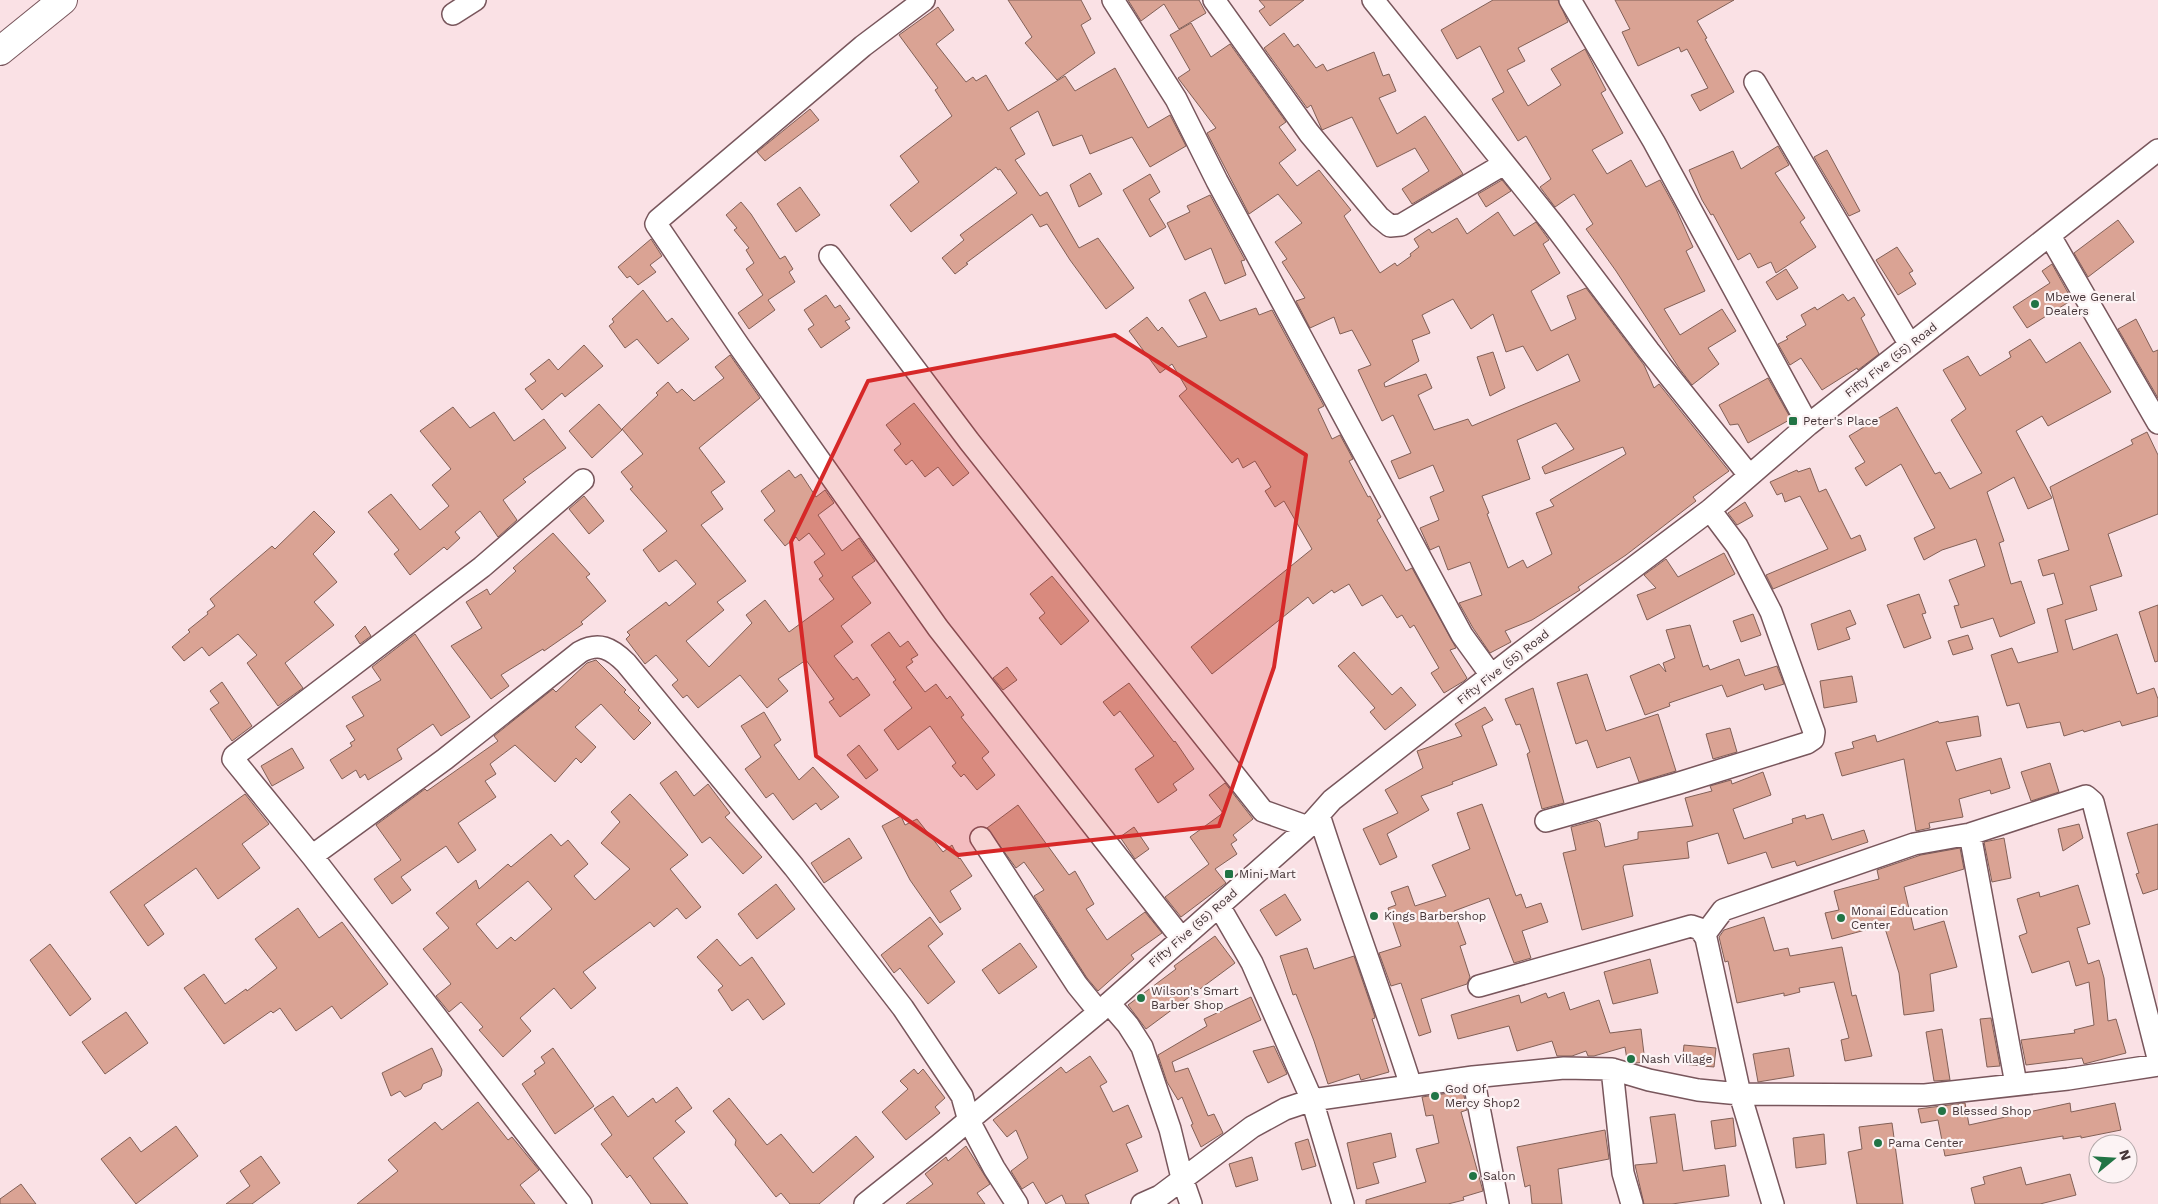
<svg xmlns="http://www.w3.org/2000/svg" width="2158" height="1204" font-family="'Work Sans',sans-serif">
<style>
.building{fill:#daa394;stroke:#826057;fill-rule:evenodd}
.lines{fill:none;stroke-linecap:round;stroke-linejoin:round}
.minor-casing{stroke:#78565c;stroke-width:24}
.primary-casing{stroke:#78565c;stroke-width:30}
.minor{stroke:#fff;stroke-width:21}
.primary{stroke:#fff;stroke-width:28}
.marked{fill:#d62828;fill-opacity:0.2;stroke:#d62828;stroke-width:4;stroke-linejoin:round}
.poi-dot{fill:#227445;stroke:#fcf3f4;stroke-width:2}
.labels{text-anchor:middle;stroke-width:4.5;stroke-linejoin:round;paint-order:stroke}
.poi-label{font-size:12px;fill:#443437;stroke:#fcf3f4;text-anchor:start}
.street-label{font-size:12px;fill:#443437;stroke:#fcf3f4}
</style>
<rect width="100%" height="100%" fill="#fae1e5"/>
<path class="building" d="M1008,0h73l10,19 -10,6 14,28 -38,27 -32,-37 7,-6z
M1128,0h71l7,13 -27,16 -15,-25 -23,17z
M1259,0h45l-34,26 -11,-15 6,-4z
M1493,0h65l10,22 -50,26 7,13 -18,9 21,36 33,-21 -10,-16 34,-20 21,41 -5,3 22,40 -31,17 15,24 24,-14 15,27 14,-7 16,29 17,38 -7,4 19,40 -41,18 16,26 42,-26 14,22 -28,17 11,16 -27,21 -13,-17 -63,-97 -30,-42 7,-5 -19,-30 -19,13 -15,-20 11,-8 -25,-43 -8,5 -26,-42 12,-7 -24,-46 -23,13 -16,-29z
M1615,0h119l-37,21 10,17 -2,1 29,53 -34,19 -9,-16 17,-7 -21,-39 -6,3 -2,-5 -41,19 -16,-34 8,-3z
M938,7l16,23 -18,14 30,38 7,-5 3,4 10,-6 22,36 57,-35 10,15 40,-23 33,60 22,-13 16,31 -36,21 -18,-30 -42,17 -8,-19 -29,11 -15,-35 -28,17 15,26 -10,6 25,36 7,-4 32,56 19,-10 36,50 -28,21 -36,-49 -23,-36 -7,3 -8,-13 -66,49 2,1 -13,10 -13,-16 22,-18 -4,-5 57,-42 -17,-24 -2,1 -2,-3 -85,65 -21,-27 29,-23 -19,-26 52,-40 -17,-26 3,-2 -39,-53z
M1191,23l20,34 19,-13 56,78 -7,5 17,23 -17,13 18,23 22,-16 32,40 -7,6 36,57 15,-10 2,3 14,-10 -1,-2 9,-7 -5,-8 15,-10 3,4 25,-15 10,16 31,-22 16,24 22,-14 13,18 -6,4 17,29 -29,18 20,40 25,-12 -9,-23 19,-8 58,77 10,23 5,-4 70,87 -36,26 3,4 -70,54 -48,32 2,3 -48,30 -27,11 6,11 -21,11 -17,-25 -14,-25 23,-8 -12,-33 -22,8 -9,-24 -9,4 -10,-22 19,-8 -9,-23 14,-6 -11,-26 -34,14 -8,-18 20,-8 -18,-38 -11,6 -24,-51 13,-5 -19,-35 -12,4 -6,-17 -24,11 -14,-27 9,-3 -23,-36 5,-3 -12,-17 27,-19 -24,-29 -29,20 -42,-81 9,-5 -38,-50 12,-8 -20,-35zM1453,299l18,30 22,-15 13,38 17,-6 14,25 31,-17 12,27 -108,45 -4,-7 -34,11 -16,-35 14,-7 -6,-14 -41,13 -1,-4 35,-22 -7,-21 18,-7 -8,-18zM1556,423l18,26 -32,18 3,7 78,-27 3,7 -76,46 4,6 -18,7 16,41 -25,14 -4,-8 -15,8 -21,-54 2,-1 -7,-17 48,-17 -13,-39z
M1284,33l10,14 4,-3 18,24 7,-4 4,7 47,-19 9,24 6,-2 7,17 -17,7 18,36 28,-18 38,58 -51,30 -10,-15 27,-18 -14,-23 -38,19 -25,-50 -30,13 -11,-25 -4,3 -43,-60z
M810,109l9,11 -54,41 -8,-9z
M1778,146l11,19 -14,8 30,45 -5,4 16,25 -40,26 -5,-11 -13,6 -8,-15 -12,7 -25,-46 -2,1 -9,-15 -13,-30 44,-19 8,18z
M1827,150l33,61 -11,5 -35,-59z
M1090,173l12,21 -23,13 -9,-22z
M1150,174l10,18 -11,7 17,28 -16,10 -27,-47z
M1502,180l9,11 -25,16 -8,-13z
M800,187l20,28 -24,17 -19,-28z
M1210,195l35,65 -4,1 5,14 -21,9 -14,-36 -26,12 -18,-37 23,-11 -3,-6z
M741,202l10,12 29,45 5,-3 8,13 -4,3 6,10 -27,18 7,10 -26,19 -11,-16 25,-18 -17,-26 8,-6 -8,-13 3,-2 -15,-18 3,-2 -11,-13z
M2118,220l16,22 -46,35 -14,-24z
M651,239l11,17 -12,9 6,7 -18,13 -8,-9 -3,2 -9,-11z
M1897,247l16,24 -4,2 7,11 -18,11 -22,-35z
M2052,264l20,36 -45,28 -14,-21 37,-24 -8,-12z
M1786,269l12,19 -21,12 -11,-18z
M643,290l24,32 5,-4 17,21 -31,25 -21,-25 -12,9 -16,-22 5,-4 -2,-3z
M1205,292l15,29 36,-13 3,7 13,-5 52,96 -6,3 14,30 8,-4 13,24 -4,2 19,36 2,-1 11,21 -4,3 29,51 6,-3 44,80 -6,2 17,28 -3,3 -20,12 -13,-20 8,-5 -25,-43 -4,3 -8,-13 -5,3 -15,-23 -20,11 -13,-22 -15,9 -2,-3 -19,14 -5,-7 -96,77 -21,-27 121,-98 -28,-48 -9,6 -10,-16 6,-4 -16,-26 -12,7 -5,-10 -6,5 -53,-67 8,-7 -15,-25 -12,9 -31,-42 18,-14 11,14 4,-4 16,20 29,-10 -18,-37z
M1843,294l5,7 6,-4 11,18 -4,3 18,36 -21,16 -1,-2 -35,22 -21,-32 -11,7 -12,-21 10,-5 -2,-2 20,-12 -5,-10 14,-8 2,3z
M826,295l9,13 5,-3 10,14 -5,2 5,7 -29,20 -13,-19 6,-4 -10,-15z
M2136,319l17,33 5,-2v48l-40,-69z
M2030,339l16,24 34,-21 31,50 -63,34 -6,-10 -26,15 36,67 -24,11 -14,-32 -27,15 17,49 -5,2 12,41 10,-3 14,42 -35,14 -7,-19 -32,10 -7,-22 5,-1 -10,-25 36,-14 -9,-27 -34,11 -18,10 -10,-22 21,-10 -34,-64 -35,22 -11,-18 10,-6 -16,-26 48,-29 38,67 5,-2 10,17 32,-16 -31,-53 15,-11 -23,-39 25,-14 12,20 31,-19 -2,-5z
M584,345l19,21 -38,31 -3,-4 -20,17 -17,-21 11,-8 -6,-7 19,-15 9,11z
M1493,352l12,36 -15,8 -13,-39z
M730,355l30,43 -61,50 26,34 -14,10 12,17 -22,16 45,56 -29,21 7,8 -38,31 23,26 43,-44 -6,-8 19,-15 24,32 45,-33 -15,-20 4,-3 -9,-14 11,-8 -16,-21 -10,8 -3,-4 -11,9 -21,-26 11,-9 -14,-20 28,-21 6,8 6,-4 15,23 9,-7 9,13 -16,12 24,36 17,-13 16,23 -23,16 19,26 -30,23 12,16 -19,14 19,24 4,-3 13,18 -30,22 -11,-15 5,-3 -28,-39 -28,19 10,12 -21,17 -27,-33 -42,33 -11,-13 -4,3 -11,-13 6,-5 -22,-25 -11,9 -19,-25 4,-4 -3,-3 39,-30 3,4 27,-22 -20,-24 -17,12 -16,-22 24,-19 -37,-42 3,-2 -12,-15 22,-18 -21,-25 36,-34 -2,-2 12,-11 9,11 5,-4 12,12 30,-23 -9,-11z
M1768,378l23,41 -43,24 -10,-19 -8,1 -11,-20z
M914,403l55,70 -16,13 -15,-19 -13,10 -13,-17 -6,5 -12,-15 7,-6 -15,-19z
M599,404l23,26 -30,28 -23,-27z
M453,407l17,21 24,-16 20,29 30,-22 22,29 -43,31 3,3 -23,18 14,20 -19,17 -18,-26 -25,21 5,6 -13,12 -3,-3 -34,28 -16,-21 5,-4 -31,-38 23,-18 29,36 29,-24 -17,-21 19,-16 -31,-38z
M2147,432l11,23v59l-50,20 14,42 -32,10 7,24 -32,10 8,30 44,-16 20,60 17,-6 4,11v17l-36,10 -2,-5 -36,11 -1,-2 -19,6 -4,-14 -33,6 -8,-25 -12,3 -16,-51 21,-7 6,15 40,-11 -11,-43 16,-5 -9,-31 -11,3 -5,-16 31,-10 -19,-63 83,-43 -2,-4z
M1810,468l9,24 7,-3 25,50 9,-4 6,15 -93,39 -7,-14 62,-26 -28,-53 -15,6 -3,-9 -5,2 -7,-13 27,-12 1,2z
M584,496l20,25 -15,13 -20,-25z
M1745,502l8,14 -16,9 -9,-12z
M314,511l21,21 -22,22 24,28 -23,20 20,23 -49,38 18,25 -25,18 -31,-43 10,-8 -19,-21 -29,22 -7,-9 -18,14 -12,-14 18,-15 -2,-2 20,-16 -1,-2 8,-6 -5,-7 62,-53 3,3z
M553,533l37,41 -4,3 20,24 -25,21 2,2 -39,27 -1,-2 -42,26 8,11 -18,13 -40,-53 31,-18 -16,-26 21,-13 3,6 26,-24 -3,-3z
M1724,553l11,21 -88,46 -10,-25 19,-7 -12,-13 22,-16 12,18z
M1052,576l37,45 -28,24 -22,-27 6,-5 -15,-19z
M1919,594l7,19 -4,1 9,24 -27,10 -17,-43z
M2158,605v56l-3,1 -16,-50z
M1850,610l6,14 -10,4 4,11 -32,11 -7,-26z
M1753,614l8,21 -20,7 -8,-21z
M1690,625l13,42 5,-2 2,5 29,-11 6,17 32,-10 7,18 -19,6 -2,-6 -36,13 -5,-12 -53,18 1,3 -25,9 -15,-39 29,-12 7,8 -3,-9 12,-5 -9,-28z
M365,626l6,10 -11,8 -5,-8z
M889,632l11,15 8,-6 10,14 -7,4 2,3 -7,5 19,25 11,-8 11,15 3,-3 14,19 -3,2 28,35 -7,6 13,17 -18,15 -13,-16 -3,3 -9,-11 4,-3 -26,-37 -32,24 -14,-20 28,-22 -19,-26 3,-2 -25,-35z
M415,634l55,83 -29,19 -8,-12 -36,25 5,10 -34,21 -3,-6 -5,4 -4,-8 -14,9 -12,-19 22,-14 -2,-3 5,-3 -9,-14 18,-10 -12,-19 29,-17 -9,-13z
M1968,635l5,14 -20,6 -5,-14z
M1354,652l38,43 9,-8 15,18 -31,25 -15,-18 5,-4 -37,-42z
M596,660l30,30 -2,2 16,16 -2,2 13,13 -17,17 -33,-36 -26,23 21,20 -15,16 -5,-5 -21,24 -40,-37 -25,19 6,10 -11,7 11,16 -38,26 18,27 -18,13 -12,-17 -45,31 10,13 -19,14 -18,-25 27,-19 -25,-35 49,-36 2,2 71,-50 -4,-5 59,-47 3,3 31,-29z
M1007,667l10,13 -14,10 -10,-12z
M1587,674l19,57 52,-17 18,57 -37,11 -9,-25 -33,11 -10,-28 -11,4 -19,-61z
M1852,676l5,26 -33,6 -4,-27z
M222,682l30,44 -20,15 -22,-32 9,-6 -9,-12z
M1129,683l45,59 1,-1 19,28 -21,15 4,6 -19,13 -23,-34 19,-13 -34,-45 -6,5 -11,-14z
M1533,688l31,115 -22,6 -15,-55 3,-2 -10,-28 -4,1 -11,-26z
M1485,707l8,13 -11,6 15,39 -45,17 1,2 -32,12 8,14 -42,24 10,23 -17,8 -17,-36 35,-16 -13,-23 38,-22 -6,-17 45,-15 -7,-12z
M764,712l17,28 -7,5 25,35 14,-13 26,30 -18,13 -5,-7 -23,17 -20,-27 -7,5 -21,-29 16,-12 -20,-31z
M1978,716l3,20 -35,6 10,29 45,-13 9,30 -19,6 -1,-4 -31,9 4,18 -34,6 1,5 -14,3 -12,-72 -62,17 -7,-23 19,-5 -2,-6 23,-7 2,7 61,-21 1,2z
M1730,728l7,24 -24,7 -7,-25z
M859,745l19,25 -12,9 -19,-24z
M292,748l12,20 -32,18 -11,-20z
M2050,763l9,29 -28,9 -10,-29z
M676,771l18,25 14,-12 22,29 -5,4 37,40 -19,17 -33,-37 -8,6 -42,-60z
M1763,772l8,23 -38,14 11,30 49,-16 -1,-4 13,-4 1,4 17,-5 9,26 32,-10 4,12 -71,24 -2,-5 -23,7 -6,-16 -38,12 -10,-31 -31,9 2,16 -65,7 -1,2 10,49 -51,14 -19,-77 13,-3 -5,-23 26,-7 3,3 5,24 33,-8v-7l55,-6 -8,-28 27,-7 -2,-5 21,-6 1,4z
M1225,783l28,36 -20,16 4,5 -6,4 6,10 -22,15 11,14 -45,34 -16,-20 44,-33 -19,-27 33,-24 -14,-18z
M245,794l24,30 -27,20 18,24 -42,31 -22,-31 -52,37 20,29 -16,12 -38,-54z
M630,794l58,61 -18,14 31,38 -15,12 -9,-11 -23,19 -4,-5 -67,50 13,16 -25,21 -17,-21 -34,30 11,13 -28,26 -24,-27 4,-3 -22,-25 -12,10 -13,-16 15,-12 -28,-35 26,-21 -13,-15 40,-33 3,9 29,-25 3,3 40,-33 10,12 7,-6 20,24 -14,12 21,24 35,-31 -29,-26 19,-21 -9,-10zM528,881l24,28 -37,32 -4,-4 -14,12 -21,-25z
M1482,804l34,92 5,-2 5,14 15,-5 7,19 -26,9 9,27 -17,5 -25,-65 -35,13 12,33 -6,2 10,31 -3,7 -46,15 10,33 -12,4 -18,-53 -10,3 -12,-33 22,-7 -13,-38 8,-3 -5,-13 17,-6 7,20 31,-10 -14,-31 38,-16 -13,-36z
M1018,805l51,70 6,-4 19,33 -8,5 21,31 38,-28 17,21 -31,22 3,4 -36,32 -11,-13 -53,-82 10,-6 -20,-28 -8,6 -29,-40z
M901,816l4,9 12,-6 26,33 9,-7 7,14 1,-1 12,18 -22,15 11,18 -21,14 -30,-43 -28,-54z
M2079,824l4,14 -20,13 -5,-22z
M2158,824v65l-15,5 -7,-20 3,-1 -12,-40z
M1134,827l15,22 -14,10 -15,-22z
M849,838l13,20 -38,25 -13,-20z
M2004,838l7,40 -19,4 -8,-40z
M1960,848l4,21 -60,18 10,43 30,-9 13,46 -27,7 4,37 -30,4 -5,-42 -15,-48 -52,14 -7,-26 14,-3 -5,-19 45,-12 -2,-9 44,-15z
M776,884l19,25 -38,30 -19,-25z
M2078,885l12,39 -13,4 11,36 11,-4 5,18 4,43 8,-2 10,34 -42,11 -2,-6 -56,7 -5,-25 54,-7 -1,-3 20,-5 -5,-43 -13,4 -7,-25 -37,12 -13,-37 8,-3 -10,-34 22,-7 1,5z
M1285,894l16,26 -25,16 -16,-26z
M298,908l21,30 23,-16 46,62 -47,35 -9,-13 -36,25 -16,-23 -7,5 -2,-2 -47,33 -40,-56 20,-14 21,30 21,-15 1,2 30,-23 -22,-29z
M930,917l13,17 -15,12 27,36 -27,22 -28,-36 -6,5 -13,-18z
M1764,917l10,34 14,-3 2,8 52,-9 10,49 4,-1 16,61 -27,5 -4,-21 8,-2 -15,-56 -35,6 1,4 -16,4v-3l-47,10 -9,-42 -3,1 -6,-25 5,-7z
M1215,936l20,27 -89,66 -18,-24 48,-36 -2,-3z
M717,939l23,27 12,-9 33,47 -22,16 -15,-21 -16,12 -14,-21 5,-4 -26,-29z
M1020,943l17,24 -38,27 -17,-24z
M50,944l41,55 -21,17 -40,-56z
M1307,948l7,21 40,-13 20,58 1,4 -3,1 17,53 -28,8 -2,-6 -31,10 -14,-43 -18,-47 -3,1 -13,-39z
M1650,959l8,34 -45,11 -9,-32z
M1564,992l6,18 29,-10 11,33 31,-4 4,33 -9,1 -9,-3 -2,-13 -31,9h-6l-2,-5 -14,5h-15l-5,-15 -35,10 -8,-25 -51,13 -7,-24 68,-20 2,8 25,-10 2,5z
M1251,997l10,23 -89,42 3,10 13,-4 20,48 6,-2 9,19 -22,14 -10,-22 2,-1 -11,-27 -4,3 -11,-18 -9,-27 49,-29 -3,-7z
M126,1012l22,31 -43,31 -23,-32z
M1991,1018l9,48 -13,1 -7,-48z
M1942,1029l8,51 -16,1 -8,-49z
M1684,1045l32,3 -2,19 -32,-3z
M1274,1046l13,28 -19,9 -15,-32z
M432,1048l10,22 -1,6 -18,8 -2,5 -16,8 -5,-6 -9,5 -9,-23z
M553,1048l41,58 -39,28 -33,-50 14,-10 -2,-3 11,-8 -4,-6z
M1789,1048l5,28 -36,6 -5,-28z
M1090,1056l17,26 -7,4 13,26 15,-7 14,32 -16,7 12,27 -53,24 4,9h-23l-4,-9 -16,9 -13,-22 -11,7 -11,-18 17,-13 -12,-28 -9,7 -14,-17 68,-53 5,6z
M914,1069l4,5 5,-5 22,29 -10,9 5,6 -34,27 -24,-28 26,-23 -8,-8z
M677,1087l15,21 -17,13 10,11 -32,26 35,46h-37l-21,-29 -3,3 -26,-34 11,-9 -18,-26 19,-13 15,21 25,-19 3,5z
M1463,1091l4,19 -6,2 22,79 -20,6 1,3 -16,4h-82v-4l60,-18 -10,-33 23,-6 -6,-28 -7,1 -4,-19z
M729,1098l38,47 14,-11 32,39 43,-37 18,21 -55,47h-29l-9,-11 -5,4 -41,-52 1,-5 -23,-29z
M478,1102l30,38 4,-3 27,33 -19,15 15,19h-178l41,-33 -10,-11 47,-38 7,8z
M1965,1103l4,22 101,-22 1,9 44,-9 6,27 -40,8v-2l-18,3v-3l-118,20 -7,-36 -17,3 -3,-14z
M1675,1114l8,57 42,-6 4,31 -57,8h-28l-9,-39 22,-2 -7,-46z
M1733,1118l3,28 -21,3 -4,-28z
M1892,1123l11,81h-46l-9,-52 14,-3 -3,-22z
M176,1126l22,30 -62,48 -35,-45 29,-22 11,15z
M1605,1130l4,29 -51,10 4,35h-30l-2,-19 -5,2 -8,-40z
M1391,1133l5,24 -23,6 6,20 -22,6 -10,-46z
M1824,1134l2,30 -30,4 -3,-30z
M1308,1139l8,27 -14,4 -7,-27z
M966,1146l24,38 -13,9 8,11h-79l27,-20 -8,-10 21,-17 2,4z
M261,1156l19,27 -28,21h-26l24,-18 -10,-15z
M1252,1157l6,23 -22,7 -7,-23z
M2021,1167l5,18 44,-11 6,21 -36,9h-65l-4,-16 14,-4 -2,-7z
M21,1184l15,20h-36v-5z"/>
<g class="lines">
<defs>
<path id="minor" d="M924,0l-61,46 -205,174 -2,4 83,122 199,282 244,311
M1113,0l63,99 41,82 245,454 29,40
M1214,0l95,133 70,84 11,9 11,-1 103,-61
M1373,0l180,224 96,127 100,124
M1570,0l84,142 154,283
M453,14l22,-14
M1755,82l155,263
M2050,236l108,187
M830,256l139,185 294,370 45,16
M1319,815c29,91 63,180 92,271
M1546,821l130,-37 131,-41 6,-4 1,-7 -43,-120 -34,-66 -27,-36
M1970,834l46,250
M981,838l96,147 22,27
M312,856l133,-97 135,-107c19,-10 31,-4 46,11l168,204 109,141 59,88 7,25 25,47 23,36
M1219,906l33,57 60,137 31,104
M1705,934l18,-24 191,-66 56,-10 116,-38 7,6 65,256
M1479,986l212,-60 9,3 6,9 34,156 33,110
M1109,1003l19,22 14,22 28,82 12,49 9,26
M1612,1069l11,104 9,31
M1473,1077l25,127
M581,1204l-269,-348 -79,-97 1,-3 248,-189 101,-87
M865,1204l74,-59 160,-133 209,-185 24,-27 184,-144 194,-146 98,-85 350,-275
M1142,1204l18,-8 92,-69 33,-18 27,-9 161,-23 91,-9 48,1 37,11 49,10 42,4 185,1 143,-16 90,-14"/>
<path id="primary" d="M0,51l63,-51"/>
</defs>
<use href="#minor" class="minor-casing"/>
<use href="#primary" class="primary-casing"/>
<use href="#minor" class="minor"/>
<use href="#primary" class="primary"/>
</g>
<path class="marked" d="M1115,335l191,120 -32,212 -55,159 -261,29 -142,-99 -25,-214 77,-161z"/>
<g class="poi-dot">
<circle cx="2035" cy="304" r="5"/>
<rect x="1788" y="416" width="10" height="10" rx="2.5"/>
<rect x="1224" y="869" width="10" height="10" rx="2.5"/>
<circle cx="1374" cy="916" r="5"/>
<circle cx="1841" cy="918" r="5"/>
<circle cx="1141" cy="998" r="5"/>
<circle cx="1631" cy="1059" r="5"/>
<circle cx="1435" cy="1096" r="5"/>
<circle cx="1942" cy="1111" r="5"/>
<circle cx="1878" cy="1143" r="5"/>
<circle cx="1473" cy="1176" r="5"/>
</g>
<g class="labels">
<g class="poi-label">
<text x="2045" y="301">Mbewe General<tspan x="2045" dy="14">Dealers</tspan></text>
<text x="1803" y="425">Peter's Place</text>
<text x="1239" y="878">Mini-Mart</text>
<text x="1851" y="915">Monai Education<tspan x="1851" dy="14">Center</tspan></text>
<text x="1384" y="920">Kings Barbershop</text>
<text x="1151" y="995">Wilson's Smart<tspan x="1151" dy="14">Barber Shop</tspan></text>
<text x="1641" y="1063">Nash Village</text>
<text x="1445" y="1093">God Of<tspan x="1445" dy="14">Mercy Shop2</tspan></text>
<text x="1952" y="1115">Blessed Shop</text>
<text x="1888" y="1147">Pama Center</text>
<text x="1483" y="1180">Salon</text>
</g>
<g class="street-label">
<text transform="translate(1891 360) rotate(-38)" y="4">Fifty Five (55) Road</text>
<text transform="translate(1503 667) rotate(-38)" y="4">Fifty Five (55) Road</text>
<text transform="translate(1193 928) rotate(-41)" y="4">Fifty Five (55) Road</text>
</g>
</g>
<g transform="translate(2113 1159) rotate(72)"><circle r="24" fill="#fcf3f4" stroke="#b2a7a8"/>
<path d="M0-4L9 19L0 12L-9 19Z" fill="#227445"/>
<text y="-8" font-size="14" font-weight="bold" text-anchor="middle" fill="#443437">N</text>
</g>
</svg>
